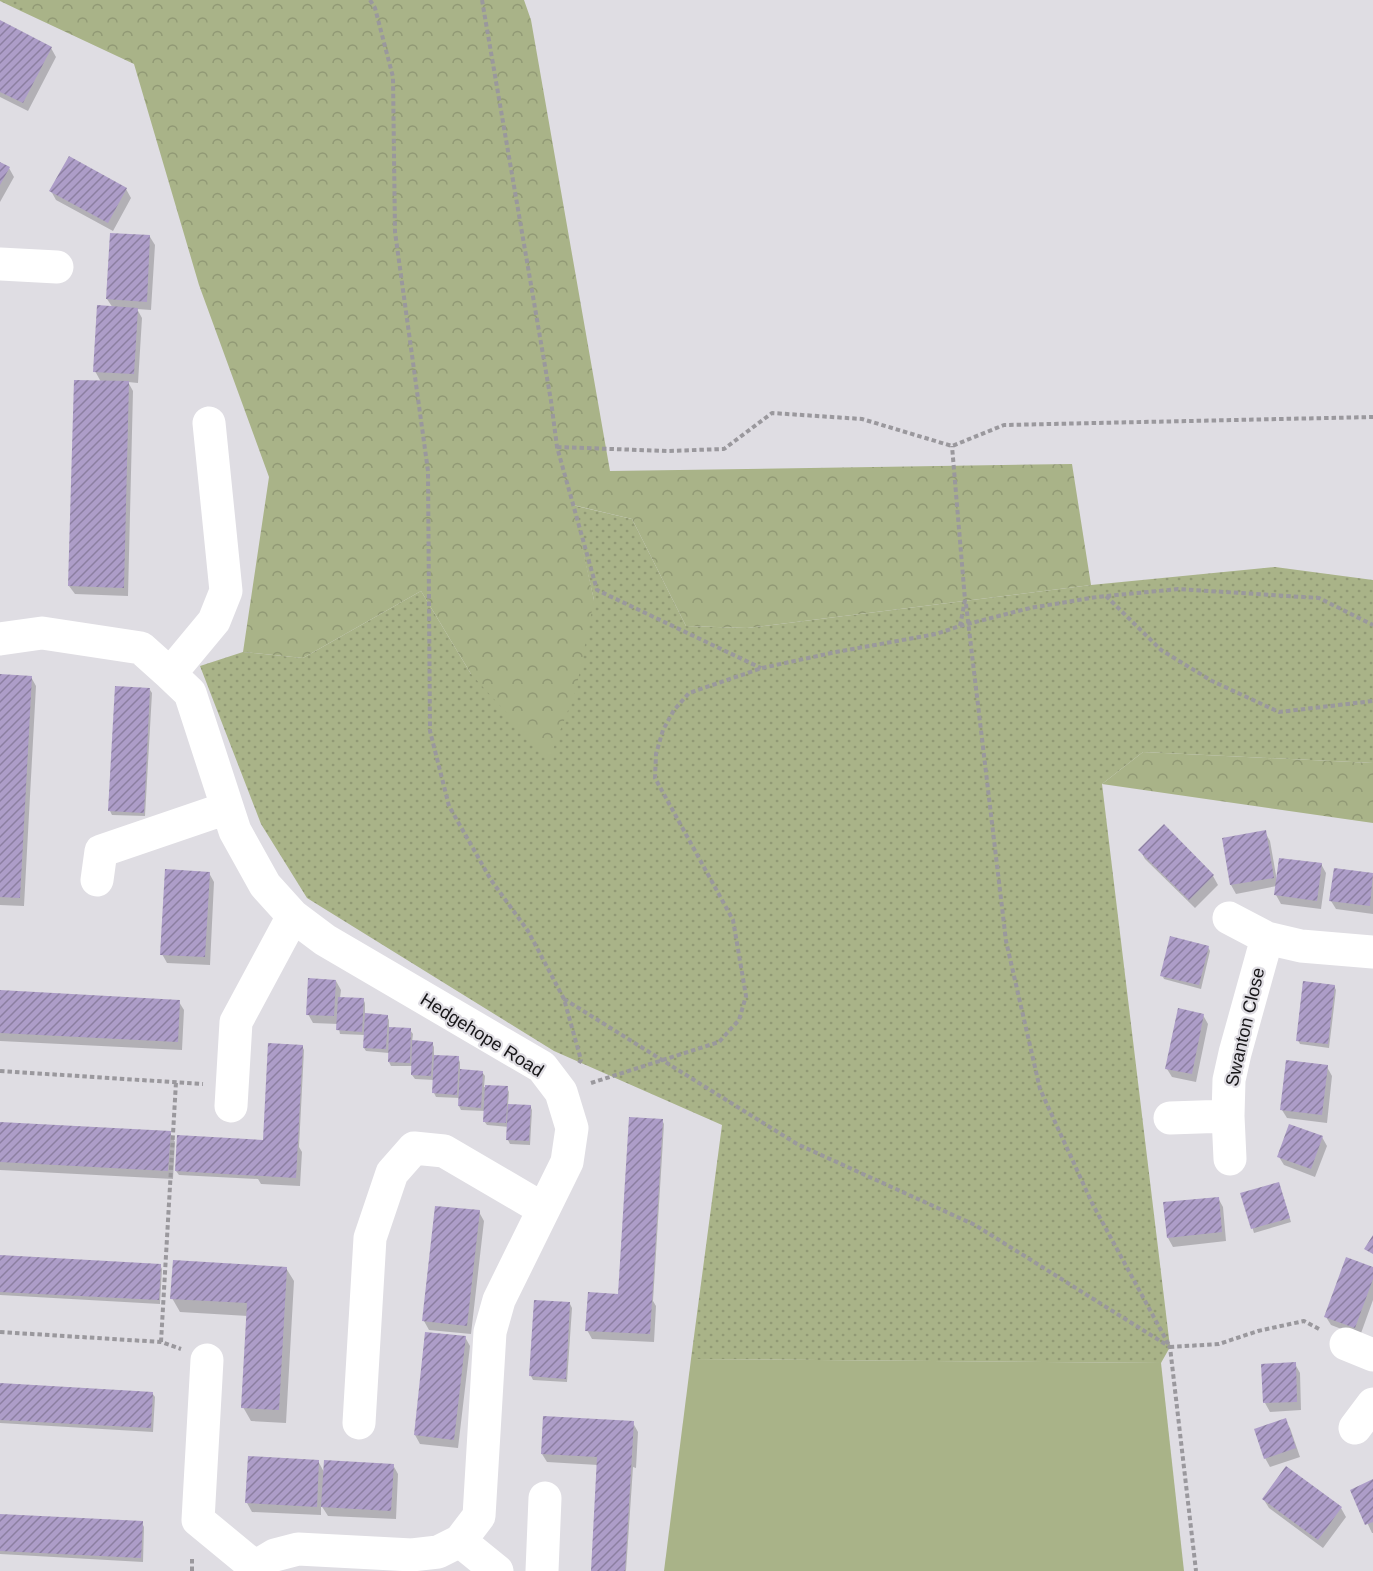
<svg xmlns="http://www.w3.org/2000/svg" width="1373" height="1571" font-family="Helvetica,sans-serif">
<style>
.grass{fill:url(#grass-dots)}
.forest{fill:url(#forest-crowns)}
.green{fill:#a9b388}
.shadow{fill:#0003}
.building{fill:url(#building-hatch)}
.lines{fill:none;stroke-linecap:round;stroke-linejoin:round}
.path{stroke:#9a989d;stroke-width:4;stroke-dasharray:4.5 3;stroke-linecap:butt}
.minor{stroke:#fff;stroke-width:33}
.labels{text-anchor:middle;stroke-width:4.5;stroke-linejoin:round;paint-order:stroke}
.street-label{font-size:18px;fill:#171618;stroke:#dfdde3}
</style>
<defs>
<pattern id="grass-dots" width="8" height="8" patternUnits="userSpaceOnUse" patternTransform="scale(1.5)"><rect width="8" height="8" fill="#a9b388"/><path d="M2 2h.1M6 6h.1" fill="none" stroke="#919975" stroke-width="1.8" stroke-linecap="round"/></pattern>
<pattern id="forest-crowns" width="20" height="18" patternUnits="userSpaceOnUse" patternTransform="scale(1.5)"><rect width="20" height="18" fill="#a9b388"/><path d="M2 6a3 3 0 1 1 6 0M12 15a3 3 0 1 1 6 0" fill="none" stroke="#919975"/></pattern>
<pattern id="building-hatch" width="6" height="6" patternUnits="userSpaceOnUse" patternTransform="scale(1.5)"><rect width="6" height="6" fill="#ad9dc8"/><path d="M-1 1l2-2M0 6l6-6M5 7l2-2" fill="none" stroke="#8c7fa1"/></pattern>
</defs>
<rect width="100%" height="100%" fill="#dfdde3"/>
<path class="grass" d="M0,0h23v12l-23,-11z
M572,505l60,14 54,107 61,2 344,-43 184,-18 98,13v183l-230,-11 -41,32 68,563 -9,16 -470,-4 31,-234 -168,-74 -247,-153 -46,-74 -61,-158 43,-14 60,6 118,-67 50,83 123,-74z"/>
<path class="forest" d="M23,0h501l7,20 79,451 462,-7 19,121 -344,43 -61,-2 -54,-107 -59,-14 21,95 -18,90 -27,69 -78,-85 -50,-83 -118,67 -60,-6 26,-175 -70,-192 -65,-221 -111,-52z
M1143,752l230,11v60l-271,-39z"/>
<path class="green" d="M691,1359l470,4 23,208h-520z"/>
<path class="shadow" d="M0,22l51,26 5,9 -28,54 -28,-14z
M0,164l9,4 5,9 -14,25z
M126,189l5,9 -18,33 -57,-31 -5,-9z
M150,237l5,8 -4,65 -14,-1 5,9 -4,65 -10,-1 5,9 -5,205 -53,-2 -6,-8 32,-204 -6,-11 18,-63 -6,-9z
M0,676l31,1 5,9 -12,220 -24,-1z
M150,690l2,3 -7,123 -33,-1 -2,-4z
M1164,826l49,50 5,9 -23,23 -50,-49 -5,-9z
M1265,832l5,9 7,40 44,-17 5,9 -5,36 -40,-5 -5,-9 1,-9 -41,8 -5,-9 -8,-46z
M1335,870l38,5v39l-37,-5 -5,-8z
M209,873l5,9 -4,83 -43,-2 -5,-9z
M1208,947l2,4 -9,38 -37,-10 -2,-4z
M336,981l5,9 -1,8 23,1 2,4v12l22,1 2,4v8l21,2 3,4 -1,8 20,1 2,4v9l24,2 2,4v9l22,1 3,4 -1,11 23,1 2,4 -1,13 22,1 2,4 -2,35 -20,-1 -2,-4 1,-13 -22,-2 -3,-4 1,-10 -24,-1 -2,-4 1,-8 -24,-1 -2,-4v-13l-19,-1 -3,-4 1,-9h-22l-2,-4v-9l-23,-2 -2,-3 1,-13 -25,-1 -2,-10 -25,-1 -5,-9z
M1334,986l2,4 -7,58 -29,-4 -2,-4z
M0,992l179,10 5,8 -2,40 -182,-9z
M1203,1015l5,9 -12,58 -24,-5 -5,-8z
M302,1046l2,4 -5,97 3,5 -2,34 -39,-2 -3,-5 -79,-4 -3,-4 88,-29z
M1327,1067l5,9 -5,47 -40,-5 -5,-8z
M662,1120l2,4 -11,177 3,5 -2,36 -62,-3 -5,-9 33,-35z
M0,1124l170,9 5,9 -2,37 -173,-9z
M1322,1137l5,9 -12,31 -31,-12 -5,-8z
M1279,1183l12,39 -37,11 -12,-39z
M1218,1198l5,9 3,34 -53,6 -5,-9z
M479,1212l5,9 -13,113 -42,-4 -5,-9z
M0,1256l160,9 2,4 -2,35 -160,-9z
M286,1268l8,13 -8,142 -35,-2 -8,-14 5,-91 -68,-4 -8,-14z
M1373,1268v32l-13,36 -29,-11 -5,-8z
M570,1304l2,4 -5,74 -34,-2 -2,-4z
M465,1337l5,9 -12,102 -38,-4 -5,-9z
M1295,1364l5,9 1,37 -31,2 -5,-9z
M0,1385l152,8 3,4 -2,35 -153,-9z
M1285,1420l5,8 10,29 -30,10 -5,-9z
M633,1423l5,9 -2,36 -3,-1 -7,104h-34l6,-106 -51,-3 -5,-8z
M318,1461l6,11 69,-7 5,9 -2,45 -68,-3 -7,-11v10l-69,-3 -5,-9z
M1286,1468l55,40 5,9 -23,31 -54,-40 -5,-8z
M1373,1481v52h-1l-20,-43z
M0,1515l142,8 2,4 -1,35 -143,-8z"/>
<path class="building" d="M0,20l52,27 -29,56 -23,-11z
M69,156l58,32 -19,35 -59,-32z
M0,162l10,5 -10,18z
M110,233l40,2 -3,67 -41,-3z
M97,305l41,3 -4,66 -41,-2z
M74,380l55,1 -5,207 -56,-2z
M0,674l32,2 -12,222 -20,-1z
M115,686l35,2 -6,125 -36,-2z
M1164,824l50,51 -25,25 -51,-50z
M1266,830l8,48 -44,7 -8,-47z
M1279,858l43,5 -5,38 -43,-6z
M1334,868l39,5 -3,33 -41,-5z
M165,869l45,3 -5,85 -45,-2z
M1170,936l39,10 -10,39 -39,-9z
M308,978l28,2 -2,36 -28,-1z
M1303,981l32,4 -7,59 -32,-3z
M0,990l180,10 -2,42 -178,-9z
M338,997l26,1 -2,34 -26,-2z
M1178,1008l26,6 -12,60 -27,-5z
M365,1013l23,2 -2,34 -23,-1z
M389,1027l22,1 -1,35 -22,-1z
M412,1040l21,2 -2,34 -20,-1z
M268,1043l35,2 -7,133 -121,-7 2,-36 86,5z
M434,1055l25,1 -2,39 -25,-2z
M1286,1060l42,5 -6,50 -42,-5z
M460,1069l23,2 -2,37 -23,-2z
M485,1085l23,1 -2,37 -23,-1z
M508,1104l23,1 -2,36 -23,-1z
M629,1117l34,2 -13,215 -65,-3 3,-39 30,2z
M0,1122l171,9 -3,40 -168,-9z
M1289,1124l34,12 -12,33 -34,-12z
M1279,1182l11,36 -39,11 -11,-36z
M1219,1197l3,35 -55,6 -4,-36z
M435,1206l45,4 -13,116 -45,-5z
M1373,1235v19l-9,-5z
M0,1255l161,9 -2,36 -159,-8z
M1346,1257l27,10v12l-18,49 -31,-11z
M173,1260l114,7 -8,143 -38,-2 6,-105 -77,-4z
M534,1300l36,2 -4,77 -37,-3z
M425,1332l41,4 -12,104 -40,-5z
M1296,1362l1,40 -34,1 -2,-39z
M0,1383l153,9 -2,36 -151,-8z
M543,1416l91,5 -9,150h-34l6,-114 -56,-3z
M1286,1418l10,30 -32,11 -10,-30z
M248,1456l71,4 -2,47 -72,-4z
M324,1460l70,4 -3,47 -70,-4z
M1286,1466l56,41 -24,33 -56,-41z
M1373,1479v43l-8,3 -15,-35z
M0,1514l143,7 -2,37 -141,-7z"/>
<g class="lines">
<path class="path" d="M370,0l5,8 18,69 2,155 33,239 2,260 19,75 42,74 37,51 36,68 17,61 -2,3
M482,0l69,401 6,46 40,143 164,78
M557,447l110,4 57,-2 48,-36 90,6 90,27 52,-21 369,-8
M1106,596l55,54 51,31 67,31 94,-11
M966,604l40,337 34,148 52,114 78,144 49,-3 39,-13 46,-10 15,8
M960,626l70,-18 67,-11 81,-8 141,9 54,27
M564,999l233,145 178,81 195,122 26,224
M0,1071l203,13
M591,1083l128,-41 20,-22 7,-24 -13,-76 -78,-142 1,-24 7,-24 11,-20 15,-17 73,-25 74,-16 100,-18 24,-8 5,-26 -13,-154
M0,1332l161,10 20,7
M161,1342l15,-260
M192,1571v-14"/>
<path class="minor" d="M0,264l57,3
M0,639l42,-6 99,15 29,26 20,19 45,138 30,54 28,31 32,24 217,127 19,25 11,36 -5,34 -68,138 -9,32 -11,184 -19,25 -22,11 -26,3 -114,-6 -23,6 -20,12 -1,4
M170,674l44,-53 12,-30 -17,-168
M97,880l4,-29 126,-43
M1229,918l38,20
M231,1106l5,-84 57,-106
M1170,1118l58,-2
M1230,1159l-2,-43 1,-36 6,-27 32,-115 34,8 72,6
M1346,1344l27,11
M207,1360l-9,160 57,47
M359,1423l11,-185 22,-65 22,-25 30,3 99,58
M1355,1428l18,-24
M460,1541l37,30
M542,1571l3,-73"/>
</g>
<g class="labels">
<g class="street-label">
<text transform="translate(1245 1027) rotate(-77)" y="6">Swanton Close</text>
<text transform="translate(482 1035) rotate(32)" y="6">Hedgehope Road</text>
</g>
</g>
</svg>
